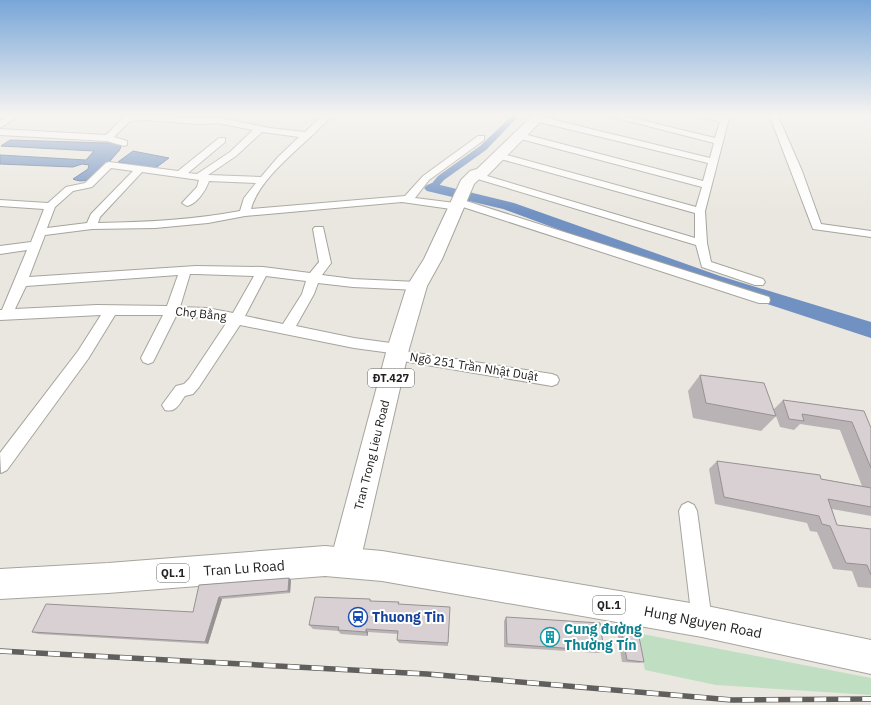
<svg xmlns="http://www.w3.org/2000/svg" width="871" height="705" font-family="'IBM Plex Sans',sans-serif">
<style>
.green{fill:#bfdec2}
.water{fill:#7091c1;stroke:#596f90}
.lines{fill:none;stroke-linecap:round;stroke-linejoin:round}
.canal{fill:#7091c1;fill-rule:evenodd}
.river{fill:#7091c1;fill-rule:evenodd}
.street-casing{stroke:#a6a49d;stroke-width:2}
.primary-casing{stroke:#a6a49d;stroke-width:2}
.highway-casing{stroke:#a6a49d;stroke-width:2}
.street{fill:#fff;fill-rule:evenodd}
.primary{fill:#fff;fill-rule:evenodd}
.highway{fill:#fff;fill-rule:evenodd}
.rail-casing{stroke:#615f5c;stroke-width:5.5}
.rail{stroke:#fff;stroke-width:4;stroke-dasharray:12;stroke-linecap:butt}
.wall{fill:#bab3b5}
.shaded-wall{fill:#979293}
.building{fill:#d8d0d2;stroke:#979293}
.labels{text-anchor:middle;stroke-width:4;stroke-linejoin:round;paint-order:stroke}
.shield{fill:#fff;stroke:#646462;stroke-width:1}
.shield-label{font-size:11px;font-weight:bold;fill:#22211f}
.street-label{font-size:12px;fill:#22211f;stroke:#fff}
.near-street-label{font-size:14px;fill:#22211f;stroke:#fff}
.near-transit-label{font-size:14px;font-weight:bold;fill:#164399;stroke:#fff;text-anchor:start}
.near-culture-label{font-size:14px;font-weight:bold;fill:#0d838f;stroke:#fff;text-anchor:start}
</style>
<rect width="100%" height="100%" fill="#eae7e0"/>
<path class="green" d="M637,633l234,45v17l-155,-10 -71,-15z"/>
<path class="water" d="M10,140l98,3 3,-2 7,2 3,4 -2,4c-12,12 -27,37 -46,28l15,-10 1,-4 -7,-1 -9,3 -73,-3v-9l86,5 8,-9 -93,-5z
M133,151l36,7 -15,11 -36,-7z"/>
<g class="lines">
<path class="canal" d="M514,114h7l-35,36 -42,30 -9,10h-6l-1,-2 10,-12 42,-30z"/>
<path class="river" d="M432,183l82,20 206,73 151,46v16l-165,-54 -203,-75 -76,-18 -3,-3 3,-3z"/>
<defs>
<path id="street" d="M11,114h10l-21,14v-7z
M125,114l73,4 19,-1 52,11 36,4 19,-18h9c-23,28 -73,60 -82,95l154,-13 18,-20 55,-40h6v4l-55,40 -14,18 40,5v-3h8l306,97 1,3 -1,3h-10l-296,-96 -1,2 -4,1 -56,-8 -157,14 -37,7 -53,5 -63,1 -47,6 -16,42 167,-11 67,1 47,6 9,-11 -6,-33 2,-2h8l8,36 -9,12 31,4 64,3 4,1 2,3 -2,3 -4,1 -64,-3 -35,-4 -4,11 -18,32 58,12 44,6 5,1 1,6 148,23 5,2 2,4 -2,4 -5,2 -155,-26 -5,-1 -1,-6 -37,-5 -114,-23 -41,62 -6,7 -8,2c-6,8 -9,17 -20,14l-3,-5 14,-19 8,-2 5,-5 38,-57 -20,-4 -31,-2 -23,46 -5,2 -5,-2 -2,-4 22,-43h-48l-27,44 -81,111 -6,3 -1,-20 78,-102 23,-36 -101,5v-10h2l25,-60 -27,4v-8l31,-4 13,-33 -44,-3v-6l48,3 18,-16 19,-4 21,-20 3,-1 69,9 41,-33h6v4l-37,31 9,1 33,-22 23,-22 -36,-7 -19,1 -53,-4 -15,1 -16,16 13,4v4l-3,1 -17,-5 -107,-6v-6l106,6 19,-19zM262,132l37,5 -21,20 -17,20 -53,-2 28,-19zM111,168l22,3 -42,43 -4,9 -40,5 8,-21 18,-16 19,-4zM142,172l57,8 -2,7 -15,16 5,3c10,-2 19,-16 22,-25l47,2 -12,15 -4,13c-47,9 -94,11 -142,12l2,-6zM190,274h6l58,2 -21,37 -26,-5 -27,-1zM178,275l-11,31 -70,-1 -82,4 11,-23zM266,276l40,5 -4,13 -19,30 -38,-8z
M601,114h15l99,24 5,-16 -26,-8h16l11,3 1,-3h8l-25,97 2,32 4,19 52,17 2,3 -2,3h-8l-53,-18 -6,-22 -225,-68 -2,-2 5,-3 3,1 218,65v-25l-198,-55 -2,-2 2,-2h6l193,53 6,-20 -185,-49 -1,-2 4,-3 183,48 5,-18 -173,-42 -1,-2 4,-3 172,42 4,-15z
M769,114h8l25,57 19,53 50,7v6l-58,-8z
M688,502l6,3 3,6 15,110 -3,7 -7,3 -7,-3 -3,-7 -13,-110 3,-6z"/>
<path id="primary" d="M534,114h14l-61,62 -7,2 -6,6 -32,75 -15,27 -18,63 -49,213 -4,11 -11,4 -11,-4 -4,-11 57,-213 20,-63 17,-27 37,-79 9,-9 7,-2z"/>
<path id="highway" d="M325,546l57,5 320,54 169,35v34l-169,-37 -320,-56 -57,-5 -217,17 -108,6v-30l108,-6z"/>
</defs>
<use href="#street" class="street-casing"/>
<use href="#primary" class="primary-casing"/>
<use href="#highway" class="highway-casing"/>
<use href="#street" class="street"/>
<use href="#primary" class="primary"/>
<use href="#highway" class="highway"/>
<defs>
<path id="rail" d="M0,651l427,23 305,26 139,-1"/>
</defs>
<use href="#rail" class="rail-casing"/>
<use href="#rail" class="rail"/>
</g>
<path class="wall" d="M700,375l74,34 9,-9 88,28v88l-39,-7 5,16 34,4v59l-13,-1 -6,-16 -19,-2 -16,-37 -7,-1 -3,-8 -92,-19 -6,-35 8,-8 145,25 -22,-56 -40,-6 -6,6 -14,-3 -4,-11 -15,15 -68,-13 -5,-27z
M289,578l2,2 -1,13 -68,6 -14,45 -170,-10 -6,-2 161,-20 6,-27z
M370,599l1,2 28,1v2l49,39v3l-49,-3 -2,-3 1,-6 -30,-2v4l-27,-2 -3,-3 -25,-2 -4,-4z
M506,617l98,34 -6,2 -94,-6v-26z
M621,628l23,34 -5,1 -17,-1 -5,-32z"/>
<path class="shaded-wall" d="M289,578l2,2 -1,13 -2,-2z
M219,597l3,2 -14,45 -3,-2z
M366,629l2,3v4l-2,-4z"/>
<path class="building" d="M700,375l64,8 12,33 -70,-13z
M783,400l81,11 7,17v40l-19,-46 -50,-8 2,7 -15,-2z
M717,461l103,14 1,4 50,9v19l-43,-8 9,26 34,4v46l-4,-10 -21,-2 -16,-37 -8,-2 -3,-8 -95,-19z
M289,578l-1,13 -69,6 -14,45 -173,-10 14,-28 147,8 6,-27z
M315,597l55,2v2l29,1 -1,2 52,3 -2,36 -51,-3 1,-9 -32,-2v3l-28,-2 1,-3 -30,-2z
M506,617l94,6 4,28 -97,-7z
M621,628l17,4 6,30 -17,-2z"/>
<linearGradient id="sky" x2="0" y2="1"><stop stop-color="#78a6d8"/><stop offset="0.54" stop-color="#f6f4f1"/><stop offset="1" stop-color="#f6f4f1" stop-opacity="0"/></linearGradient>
<rect width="871" height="213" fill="url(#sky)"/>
<defs>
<symbol id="station-ring" viewBox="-11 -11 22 22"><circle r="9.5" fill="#fff" stroke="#1a4fb4" stroke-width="1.5"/><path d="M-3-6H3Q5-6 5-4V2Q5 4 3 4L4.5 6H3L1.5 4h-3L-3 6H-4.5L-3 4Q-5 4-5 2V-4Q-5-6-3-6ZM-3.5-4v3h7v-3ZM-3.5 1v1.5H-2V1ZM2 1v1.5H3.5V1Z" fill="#1a4fb4"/></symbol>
<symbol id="building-ring" viewBox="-11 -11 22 22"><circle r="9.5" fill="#fff" stroke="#0f9aa8" stroke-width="1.5"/><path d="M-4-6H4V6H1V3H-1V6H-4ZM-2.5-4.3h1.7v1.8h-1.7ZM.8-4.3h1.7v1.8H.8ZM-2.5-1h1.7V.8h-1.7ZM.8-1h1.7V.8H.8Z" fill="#0f9aa8"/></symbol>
</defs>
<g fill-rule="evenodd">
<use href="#station-ring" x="347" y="606" width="22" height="22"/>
<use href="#building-ring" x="539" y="626" width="22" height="22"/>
</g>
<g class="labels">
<g class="shield">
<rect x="368" y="369" width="46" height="18" rx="3"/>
<rect x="157" y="564" width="32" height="18" rx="3"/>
<rect x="593" y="596" width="32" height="18" rx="3"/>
</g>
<g class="shield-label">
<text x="391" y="382">ĐT.427</text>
<text x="173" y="577">QL.1</text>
<text x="609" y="609">QL.1</text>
</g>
<g class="street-label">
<text transform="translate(201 314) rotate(6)" y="4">Chợ Bằng</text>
<text transform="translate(474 367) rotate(9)" y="4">Ngõ 251 Trần Nhật Duật</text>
<text transform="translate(372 455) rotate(-76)" y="4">Tran Trong Lieu Road</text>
</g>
<g class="near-street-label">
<text transform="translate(244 568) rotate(-4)" y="5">Tran Lu Road</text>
<text transform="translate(703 622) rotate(11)" y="5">Hung Nguyen Road</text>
</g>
<g class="near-transit-label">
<text x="372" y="622">Thuong Tin</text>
</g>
<g class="near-culture-label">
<text x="564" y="634">Cung đường<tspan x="564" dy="16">Thường Tín</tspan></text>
</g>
</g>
</svg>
